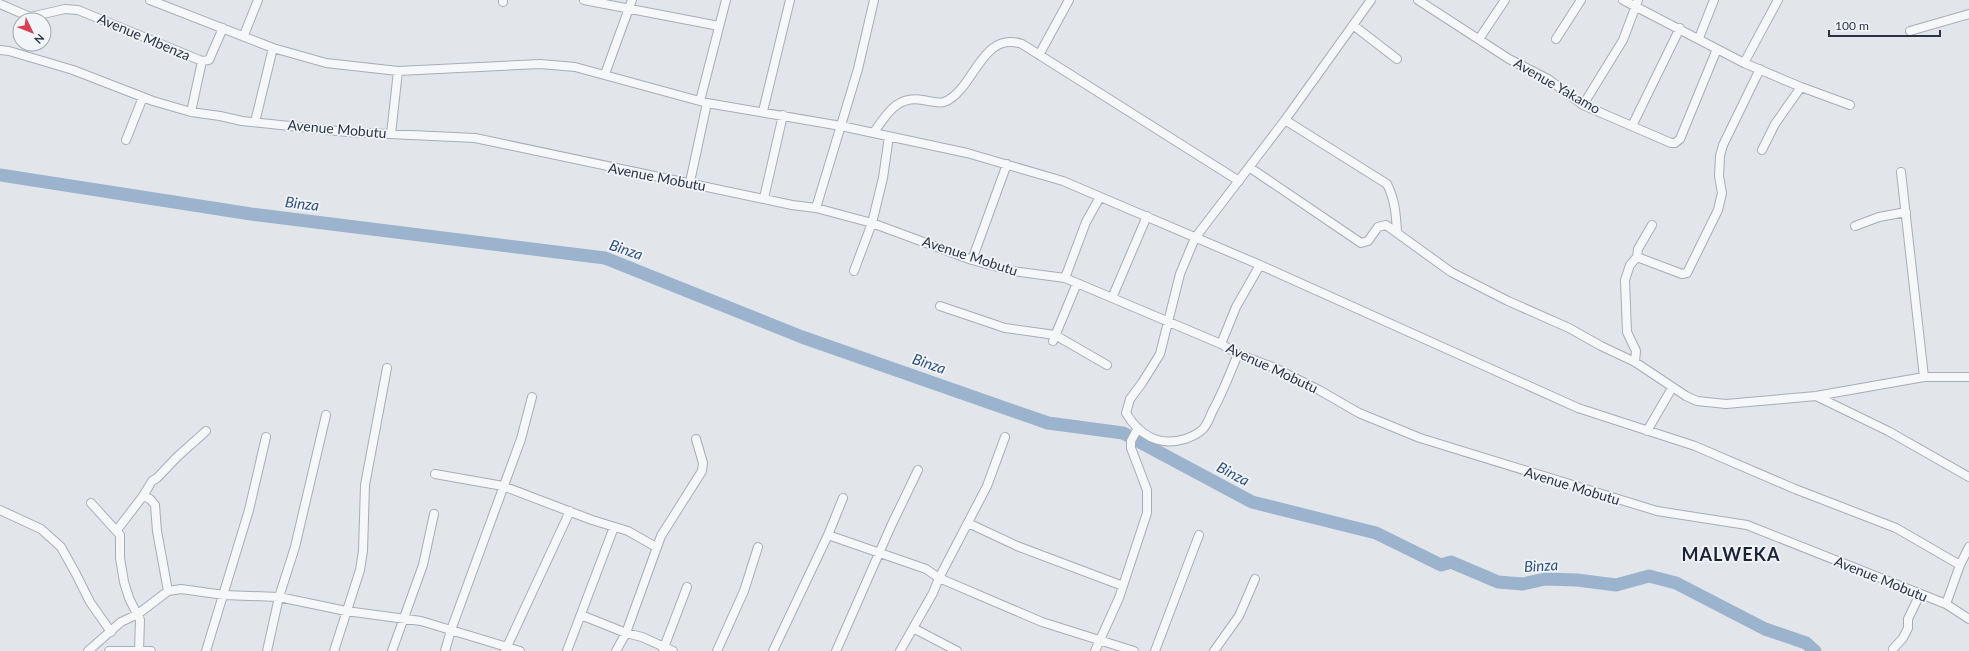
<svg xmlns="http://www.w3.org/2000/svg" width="1969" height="651" font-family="Lato,sans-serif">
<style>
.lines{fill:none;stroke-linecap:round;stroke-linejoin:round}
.river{stroke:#9bb3cd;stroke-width:13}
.minor-casing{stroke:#a7adb6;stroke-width:10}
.minor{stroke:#f5f7f9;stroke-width:8}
.labels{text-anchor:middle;stroke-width:3.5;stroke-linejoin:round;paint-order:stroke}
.street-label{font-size:14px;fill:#293345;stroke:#f2f5f8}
.water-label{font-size:15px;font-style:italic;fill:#30517b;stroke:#f2f5f8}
.district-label{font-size:18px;font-weight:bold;letter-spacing:1px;fill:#1b2435;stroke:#f2f5f8}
</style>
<rect width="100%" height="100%" fill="#e2e6eb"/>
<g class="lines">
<path class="river" d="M0,175l251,39 354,44 197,79 246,86 75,10 129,69 124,31 65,32 10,-3 47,20 25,2 22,-5 32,1 39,5 33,-9 27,7 89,46 41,14 9,8"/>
<defs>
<path id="minor" d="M150,0l123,48 53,15 72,8 142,-7 35,3 132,36 134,23 126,27 96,28 197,84 318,143 117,38 100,43 101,39 64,37
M584,0l135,26
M1418,0l91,59 39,20 35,26 88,38h4l5,-4 37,-90
M1623,0l121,63 57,24 49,18
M503,2v-2
M0,4l30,13 35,-8 13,1 124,51 7,-1 14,-32
M1353,25l44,34
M1910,31l59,-17
M244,35l14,-35
M1699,38l15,-38
M1479,39l26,-39
M1556,39l25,-39
M0,50l9,1 64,19 80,31 38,11 29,4 22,5 105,11 128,6 317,67 24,3 56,15 100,37 40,11 53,7 156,66 17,10 37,14 44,22 40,23 61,25 237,73 90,14 199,79 23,15
M1039,55l30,-55
M1744,63l34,-63
M605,74l27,-74
M700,101l26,-101
M1583,105l40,-65 15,-40
M763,111l27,-111
M191,112l11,-51
M1285,120l102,64c8,16 9,30 10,48
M255,122l18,-74
M1632,126l48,-98
M874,132c13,-18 23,-37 49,-32 7,1 15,4 21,2 30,-11 37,-72 78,-58l217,137
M391,134l7,-63
M126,140l17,-43
M1762,150l13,-26 26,-37
M1249,167l112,76 7,-2 10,-14 8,-2 65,47 57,29 61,27 32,18 34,16 51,34 11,5 29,3 90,-8 108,-19h45
M1901,172l23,205
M690,182l17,-79
M764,198l19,-83
M816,208l42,-139 16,-69
M1855,226l24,-9 27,-5
M1637,257l45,17 5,-1 31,-63 4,-17 -3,-17 1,-20 3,-11 37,-76
M972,260l35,-96
M854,271l18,-48 11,-45 6,-42
M1065,278l21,-56 14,-25
M1112,298l35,-82
M940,306l65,22 50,7 52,30
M1053,341l24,-58
M1221,344l15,-37 24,-42
M1238,354c-8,19 -15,38 -25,56 -3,6 -5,14 -10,19 -5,5 -12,8 -18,10 -26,8 -46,-4 -59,-26l4,-14 12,-16 18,-29 20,-80 15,-36 90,-118 86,-120
M1635,362l1,-11 -9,-19 -2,-52 5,-15 7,-8 1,-8 14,-24
M1816,396l72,35 81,46
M1647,431l25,-43
M435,474l68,12 89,34 36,11 28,16
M91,503l29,32v23l4,24 5,16 11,22 -1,31
M0,510l41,19 20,18 15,27 14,28 21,30
M968,523l49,23 106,40
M117,530l26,-34
M828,535l98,34 13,9 103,44 92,29
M168,591l-11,-60 -2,-26 -5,-6 -7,-3 9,-15 5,-3 20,-21 29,-26
M1946,604l14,-39 9,-18
M581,615l45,18 35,-97 41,-65 1,-8 -7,-24
M913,628l44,23
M1893,649l10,-11 5,-10v-9l12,-25
M663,650l24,-63
M88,651l33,-29 17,-8 30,-23 13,-2 43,6 55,2 67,14 75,10 99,30
M109,651h42
M206,651l43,-141 17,-73
M267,651l12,-54 16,-50 31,-132
M334,651l26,-81 3,-19 2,-66 22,-117
M392,651l31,-86 11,-51
M445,651l6,-21 70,-191 11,-42
M505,651l65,-140
M567,651l47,-124
M616,651l10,-18 16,4 31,14
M717,651l27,-60 14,-44
M773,651l55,-116 15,-37
M836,651l55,-125 27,-56
M900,651l33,-58 6,-15 48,-92 18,-49
M1095,651l24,-53 28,-85v-23l-16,-42v-7l7,-13
M1155,651l44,-116
M1214,651l25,-35 16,-37"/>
</defs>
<use href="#minor" class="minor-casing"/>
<use href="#minor" class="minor"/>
</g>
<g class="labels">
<g class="street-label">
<text transform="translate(144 37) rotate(23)" y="5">Avenue Mbenza</text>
<text transform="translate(1557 86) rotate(30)" y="5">Avenue Yakamo</text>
<text transform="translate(337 129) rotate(5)" y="5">Avenue Mobutu</text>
<text transform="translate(657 177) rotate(11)" y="5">Avenue Mobutu</text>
<text transform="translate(970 256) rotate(18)" y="5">Avenue Mobutu</text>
<text transform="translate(1272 368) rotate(25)" y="5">Avenue Mobutu</text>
<text transform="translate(1572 486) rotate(17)" y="5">Avenue Mobutu</text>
<text transform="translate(1881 579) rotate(22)" y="5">Avenue Mobutu</text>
</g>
<g class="water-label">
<text transform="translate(302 204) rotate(7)" y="5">Binza</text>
<text transform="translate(626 250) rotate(19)" y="5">Binza</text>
<text transform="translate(929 364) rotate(19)" y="5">Binza</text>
<text transform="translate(1233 474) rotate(28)" y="5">Binza</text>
<text transform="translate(1541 566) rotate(-3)" y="5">Binza</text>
</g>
<g class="district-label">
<text x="1731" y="561">MALWEKA</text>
</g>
</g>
<g transform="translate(32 32) rotate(133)"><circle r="19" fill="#f2f5f8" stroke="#a2a7b0"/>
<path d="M0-3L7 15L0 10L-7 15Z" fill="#d74056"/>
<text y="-6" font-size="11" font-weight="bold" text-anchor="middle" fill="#293345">N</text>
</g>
<path d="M1829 30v6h111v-6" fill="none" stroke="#293345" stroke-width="2"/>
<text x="1835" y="30" font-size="12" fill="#293345" stroke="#f2f5f8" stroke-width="3" paint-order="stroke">100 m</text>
</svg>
